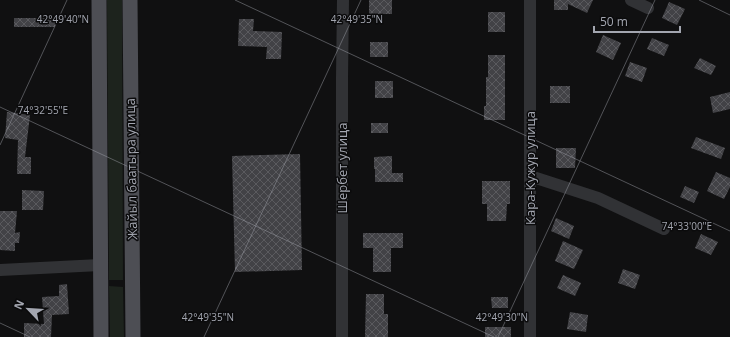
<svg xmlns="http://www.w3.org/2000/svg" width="730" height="337" font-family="'Open Sans',sans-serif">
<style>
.grass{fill:#1d231d}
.building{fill:url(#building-cross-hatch)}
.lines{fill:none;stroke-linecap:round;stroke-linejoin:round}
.minor{stroke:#313235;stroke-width:12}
.major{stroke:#4d4e54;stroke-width:15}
.ticks{fill:none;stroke:#a3a6b0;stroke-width:1;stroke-opacity:0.45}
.labels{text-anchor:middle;stroke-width:3;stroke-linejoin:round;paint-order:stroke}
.street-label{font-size:13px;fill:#a3a6b0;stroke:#0b0b0c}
.ticks-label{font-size:10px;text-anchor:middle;fill:#a3a6b0;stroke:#0b0b0c;stroke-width:3;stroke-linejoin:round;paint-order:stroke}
</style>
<defs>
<pattern id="building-cross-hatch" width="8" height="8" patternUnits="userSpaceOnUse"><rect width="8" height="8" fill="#424246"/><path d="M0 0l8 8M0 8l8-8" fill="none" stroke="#5a5a5e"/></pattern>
</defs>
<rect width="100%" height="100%" fill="#101011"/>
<path class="grass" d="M107,0h15l1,280h-14z
M109,286l14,1 1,50h-14z"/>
<path class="building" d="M369,0h23v14h-23z
M554,0h39l-6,13 -19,-9v6h-14z
M669,2l16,7 -8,16 -15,-7z
M488,12h17v20h-17z
M14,18h41v9h-41z
M239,19h15l-1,12 29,1 -1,27h-15l1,-12 -29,-1z
M603,35l18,8 -8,17 -17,-8z
M652,38l17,7 -5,11 -17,-7z
M370,42h18v15h-18z
M488,55h17v65h-21v-14h2v-29h2z
M700,58l16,8 -5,9 -17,-7z
M630,62l17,6 -5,14 -17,-6z
M375,81h18v17h-18z
M550,86h20v17h-20z
M730,92v17l-17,4 -3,-16z
M7,112l23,3 -5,42h6v17h-14l1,-34 -13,-2z
M371,123h17v10h-17z
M696,137l29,11 -4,11 -30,-11z
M556,148h20l-1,20h-19z
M300,154l2,116 -67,2 -3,-116z
M392,156v17h11v9h-28v-13h-1v-12z
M716,172l14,6v9l-6,12 -17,-8z
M482,181h28v23h-3l-1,17h-19v-17h-5z
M685,186l14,6 -5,11 -14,-6z
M22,190l22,1 -1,19h-21z
M0,211h17l-2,22 5,-1 -1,11h-4v8l-15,-1z
M556,218l18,8 -5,13 -18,-8z
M363,233h40v15h-12v24h-18v-24h-10z
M701,234l17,8 -7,13 -16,-7z
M563,241l20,9 -9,19 -19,-8z
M623,269l17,6 -5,14 -17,-6z
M563,275l18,8 -6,13 -18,-8z
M67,284l2,30 -17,1 -1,22h-27v-14l20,1 -2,-27 17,-1v-11z
M366,294h18v20h4v23h-23z
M491,297h17v11h-16z
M570,312l18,3 -2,17 -19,-3z
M485,327h26v10h-26z"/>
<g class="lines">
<path class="minor" d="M530,0v337
M631,0l17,8
M530,176l68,22 66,31
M0,270l100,-5
M342,337v-259l1,-78"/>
<path class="major" d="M99,0l2,337
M130,0l3,337"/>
</g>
<path class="ticks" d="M235,0l495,231M699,0l31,15M0,107l494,230M0,145l67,-145M0,323l30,14M204,337l157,-337M498,337l157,-337"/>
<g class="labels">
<g class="street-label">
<text transform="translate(342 168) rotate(-90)" y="5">Шербет улица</text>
<text transform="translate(530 168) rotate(-90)" y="5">Кара-Кужур улица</text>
<text transform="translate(131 169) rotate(-91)" y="5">Жайыл баатыра улица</text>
</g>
</g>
<g class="ticks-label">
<text x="63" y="23">42°49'40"N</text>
<text x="357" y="23">42°49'35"N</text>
<text x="43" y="114">74°32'55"E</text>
<text x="687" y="230">74°33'00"E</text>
<text x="208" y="321">42°49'35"N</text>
<text x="502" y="321">42°49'30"N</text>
</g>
<g transform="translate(28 309) rotate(295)" stroke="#0b0b0c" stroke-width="3" paint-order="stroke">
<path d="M0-3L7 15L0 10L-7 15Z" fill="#a3a6b0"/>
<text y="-6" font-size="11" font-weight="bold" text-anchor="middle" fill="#a3a6b0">N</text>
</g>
<path d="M594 26v6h86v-6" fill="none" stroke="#a3a6b0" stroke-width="2"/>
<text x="600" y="26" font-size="12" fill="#a3a6b0" stroke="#0b0b0c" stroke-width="3" paint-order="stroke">50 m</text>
</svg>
